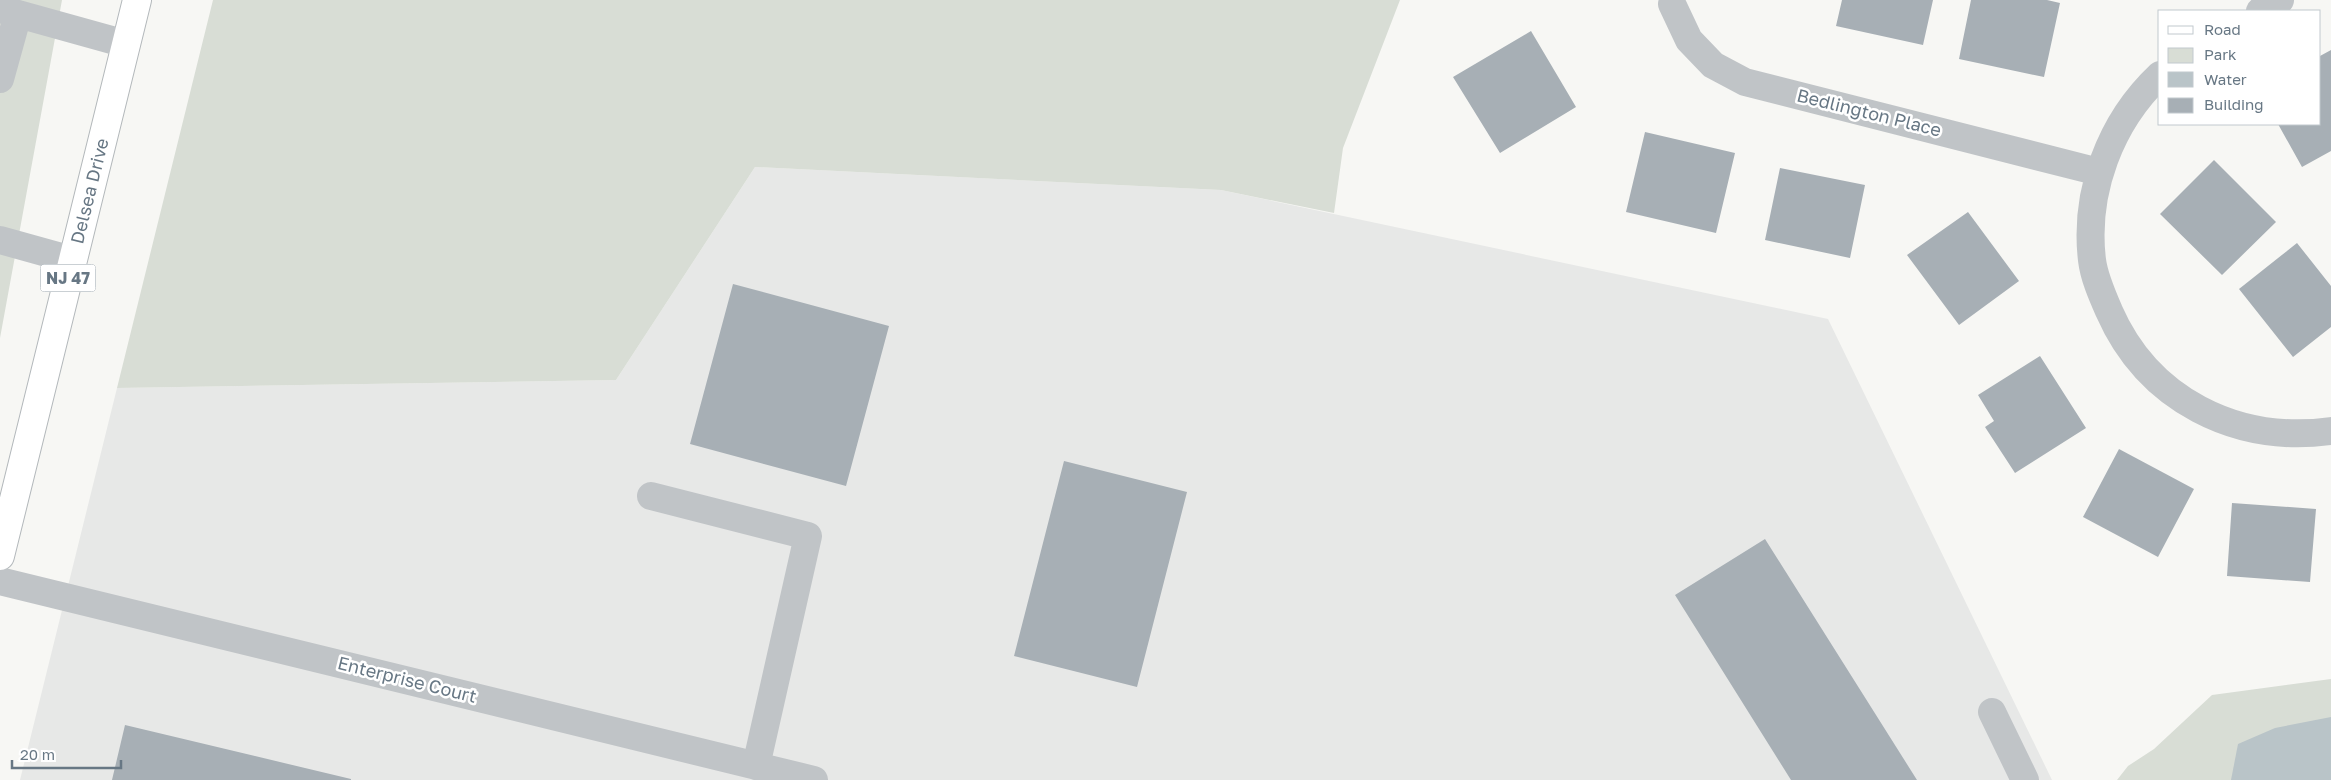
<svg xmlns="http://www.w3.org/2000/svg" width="2331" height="780" font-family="'Golos Text',sans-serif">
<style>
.built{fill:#e7e8e7}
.green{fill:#d8ddd5}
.water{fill:#b9c4c8}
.building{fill:#a7afb5}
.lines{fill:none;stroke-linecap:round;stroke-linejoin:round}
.major-casing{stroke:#b3b8bb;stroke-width:30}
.minor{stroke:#c0c4c7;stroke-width:28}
.major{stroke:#fff;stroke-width:28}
.labels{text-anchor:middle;stroke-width:5;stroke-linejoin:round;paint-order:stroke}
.shield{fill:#fff;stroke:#95a0a9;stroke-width:1}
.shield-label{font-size:16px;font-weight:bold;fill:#677784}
.street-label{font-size:18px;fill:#677784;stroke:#fff}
</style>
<rect width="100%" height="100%" fill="#f7f7f4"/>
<path class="built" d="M755,167l466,23 607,129 224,461h-2032l97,-392 499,-8z"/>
<path class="green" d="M0,0h62l-62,338z
M213,0h1187l-57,148 -9,65 -113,-23 -466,-23 -139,213 -499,8z
M2331,679v101h-214l11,-14 26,-17 58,-54z"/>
<path class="water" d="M2331,717v63h-100l7,-36 37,-16z"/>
<path class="building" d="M1842,0h91l-10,45 -87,-19z
M1971,0h76l13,3 -16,74 -85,-18z
M1531,31l45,76 -76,46 -47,-76z
M2331,50v101l-29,16 -24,-43h42v-68z
M1645,132l90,21 -19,80 -90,-21z
M2214,160l62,62 -54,53 -62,-61z
M1780,168l85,17 -15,73 -85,-18z
M1968,212l51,69 -60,44 -52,-70z
M2297,243l34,43v41l-38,30 -54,-68z
M733,284l156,42 -43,160 -156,-42z
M2040,356l46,72 -71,45 -30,-46 9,-6 -16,-26z
M2119,449l75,40 -36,68 -75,-40z
M1064,461l123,31 -50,195 -123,-31z
M2232,503l84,6 -6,73 -83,-6z
M1765,539l152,241h-126l-116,-185z
M125,725l226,54v1h-239z"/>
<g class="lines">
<defs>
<path id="major" d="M0,556l137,-556"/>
</defs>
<use href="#major" class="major-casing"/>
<path class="minor" d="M1672,4l17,36 24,25 32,17 354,90
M0,9l126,35
M2260,11l20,-11
M2160,75c-50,47 -76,117 -68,185 2,17 10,35 17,51 39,89 127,133 222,120
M0,79l18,-65
M0,240l72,20
M651,496l157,40 -52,230
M0,581l814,199
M1992,712l33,68"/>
<use href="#major" class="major"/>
</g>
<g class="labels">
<rect class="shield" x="40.5" y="264.5" width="55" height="27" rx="4"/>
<g class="shield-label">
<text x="68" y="284">NJ 47</text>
</g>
<g class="street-label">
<text transform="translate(1869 113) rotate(14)" y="6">Bedlington Place</text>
<text transform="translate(90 191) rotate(-76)" y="6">Delsea Drive</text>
<text transform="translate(407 680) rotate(14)" y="6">Enterprise Court</text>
</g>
</g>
<rect x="2158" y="10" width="162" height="115" fill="#ffffff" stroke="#c2c9ce"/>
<rect x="2168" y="26" width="25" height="8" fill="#ffffff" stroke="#c2c9ce"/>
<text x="2204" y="35" font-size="15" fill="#677784">Road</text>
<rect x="2168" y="48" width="25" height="15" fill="#d8ddd5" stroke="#c2c9ce"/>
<text x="2204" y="60" font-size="15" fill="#677784">Park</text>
<rect x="2168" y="72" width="25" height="15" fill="#b9c4c8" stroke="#c2c9ce"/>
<text x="2204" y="85" font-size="15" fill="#677784">Water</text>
<rect x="2168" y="98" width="25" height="15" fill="#a7afb5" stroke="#c2c9ce"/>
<text x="2204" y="110" font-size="15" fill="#677784">Building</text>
<path d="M12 760v8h109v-8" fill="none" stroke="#677784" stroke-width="2.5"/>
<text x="20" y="760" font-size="15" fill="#677784" stroke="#ffffff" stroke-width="4" paint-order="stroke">20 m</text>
</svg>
